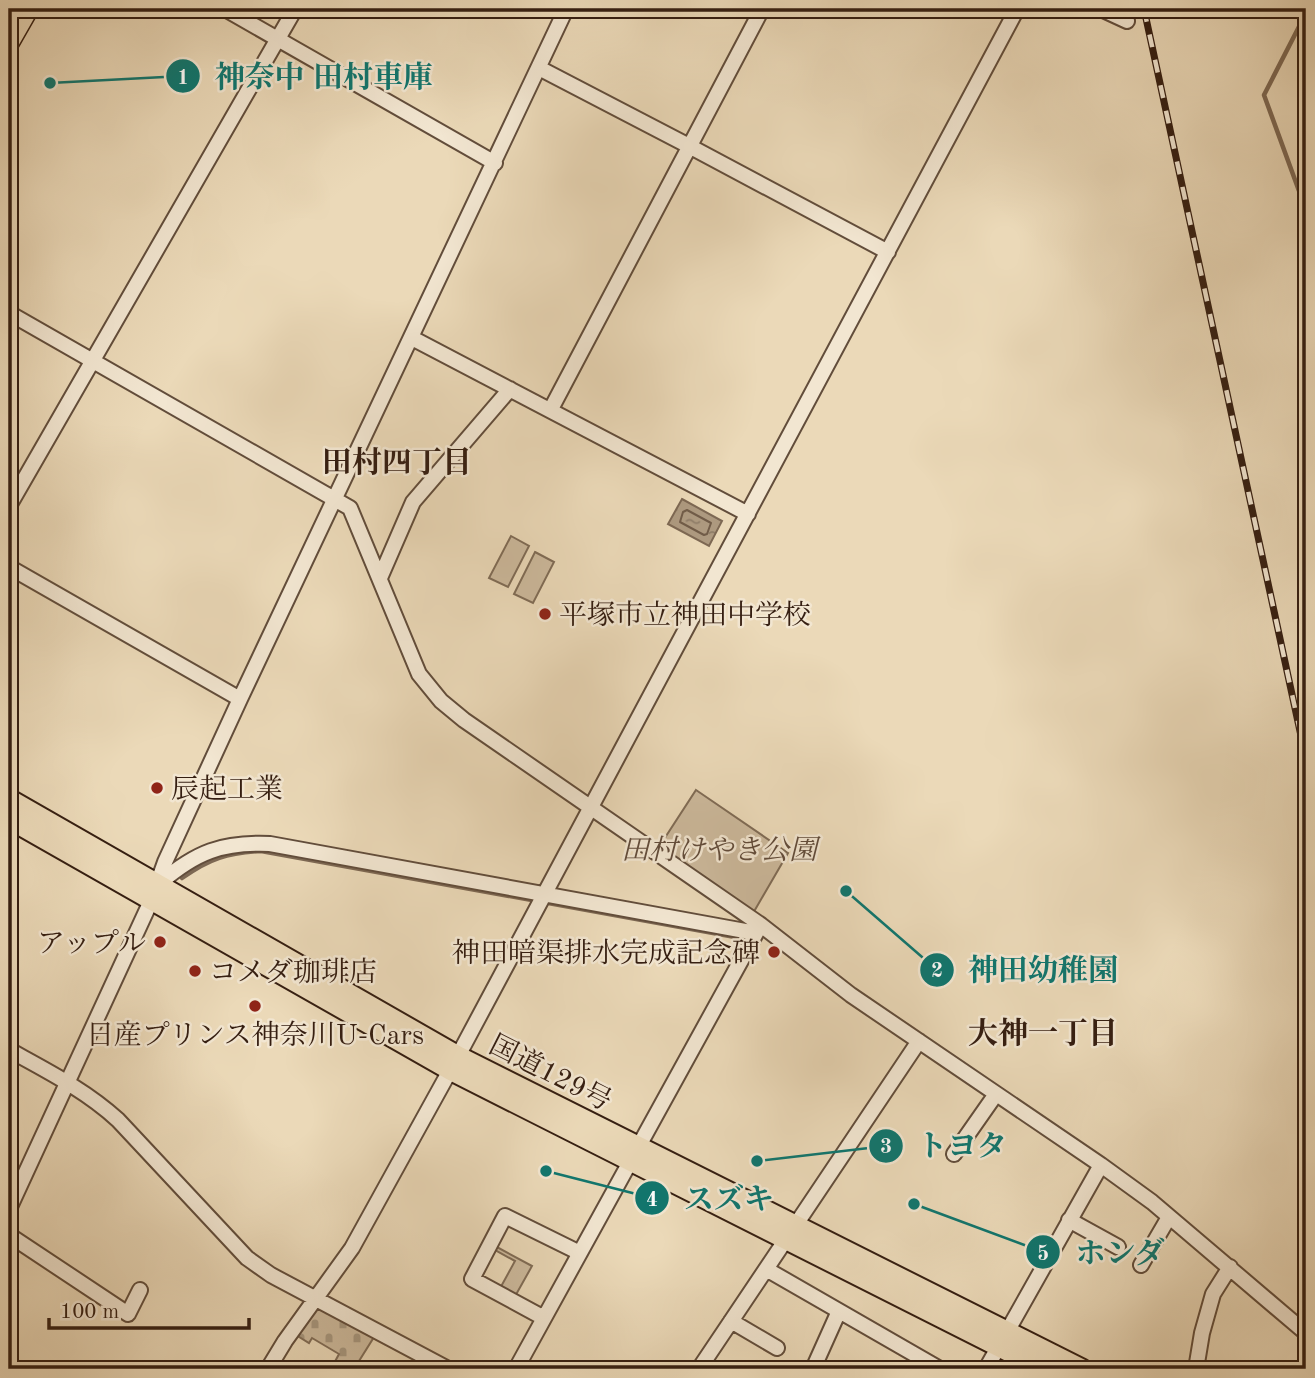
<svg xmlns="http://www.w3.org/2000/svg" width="1315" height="1378" font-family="'Old Standard TT','Noto Serif JP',serif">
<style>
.green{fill:#ccb99c;stroke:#806c56;stroke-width:2}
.cemetery{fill:url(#cemetery-stones);stroke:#806c56;stroke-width:2}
.water{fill:url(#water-ripples);stroke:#7d6853;stroke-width:2}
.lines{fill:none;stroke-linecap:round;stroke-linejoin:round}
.shore{stroke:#715c48;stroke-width:2}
.stream{stroke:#7d6853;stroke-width:4.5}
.minor-casing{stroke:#624d3b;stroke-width:18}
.major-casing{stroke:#351e11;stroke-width:21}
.highway-casing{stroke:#351e11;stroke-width:23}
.minor{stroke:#f2e6d1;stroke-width:14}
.major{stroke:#ebd9b8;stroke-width:18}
.highway{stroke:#ebd9b8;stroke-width:19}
.rail-casing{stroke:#351e11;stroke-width:7}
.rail{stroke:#f2e6d1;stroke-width:4.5;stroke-dasharray:13;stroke-linecap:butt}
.poi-dot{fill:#8f2418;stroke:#f2e6d1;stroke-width:2.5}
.labels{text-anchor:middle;stroke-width:5;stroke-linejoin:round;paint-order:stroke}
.poi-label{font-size:28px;fill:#351e11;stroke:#f2e6d1;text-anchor:start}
.park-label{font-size:28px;font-style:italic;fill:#624c3b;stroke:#f2e6d1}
.street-label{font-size:28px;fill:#351e11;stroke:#f2e6d1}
.neighbourhood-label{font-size:30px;font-weight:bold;fill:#351e11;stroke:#f2e6d1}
.leader{fill:none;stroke:#0f766e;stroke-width:2.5}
.callout-dot{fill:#0f766e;stroke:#f2e6d1;stroke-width:2.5}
.mark-label{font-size:21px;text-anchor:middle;font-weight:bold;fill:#fff}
.callout-label{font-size:30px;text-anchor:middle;font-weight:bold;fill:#0f766e;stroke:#f2e6d1;stroke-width:5;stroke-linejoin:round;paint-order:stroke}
</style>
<defs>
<pattern id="cemetery-stones" width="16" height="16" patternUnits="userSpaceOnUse" patternTransform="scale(1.75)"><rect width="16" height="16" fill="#ccb99c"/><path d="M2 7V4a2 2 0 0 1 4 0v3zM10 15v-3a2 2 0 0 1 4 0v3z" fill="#a6967e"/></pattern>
<pattern id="water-ripples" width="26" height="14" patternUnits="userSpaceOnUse" patternTransform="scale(1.75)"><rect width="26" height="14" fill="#ad997f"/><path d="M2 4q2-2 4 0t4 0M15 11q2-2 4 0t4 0" fill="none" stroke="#8e7c67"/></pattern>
</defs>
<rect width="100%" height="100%" fill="#ebd9b8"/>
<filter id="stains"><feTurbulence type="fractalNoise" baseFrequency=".00286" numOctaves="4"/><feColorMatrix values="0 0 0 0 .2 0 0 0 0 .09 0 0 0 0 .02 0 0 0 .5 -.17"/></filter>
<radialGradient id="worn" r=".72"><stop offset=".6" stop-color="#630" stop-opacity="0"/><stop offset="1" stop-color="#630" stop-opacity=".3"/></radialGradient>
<path class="green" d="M511,536l18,10 -21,41 -19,-9z
M535,552l19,10 -21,41 -19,-9z
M696,790l92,63 -36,62 -95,-65z
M495,1246l37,20 -19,34 -15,-8 17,-31 -22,-12z"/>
<path class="cemetery" d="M319,1307l55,30 -20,32h-23l8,-15 -27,-16 -3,5 -13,-8 17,-26z"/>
<path class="water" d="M682,499l40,22 -13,25 -41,-22z"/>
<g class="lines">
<path class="shore" d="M687,510l24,13 -4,11 -3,1 -24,-13 3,-10z"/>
<path class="stream" d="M1306,13l-42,82 42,115
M182,878c28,-20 45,-25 79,-27l474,86"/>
<defs>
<path id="minor" d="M225,9l270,154
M1101,9l26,12
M539,68l150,78 199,106
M9,313l341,195 69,166 22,27 23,19 297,205 90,70 250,170 51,37 154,131
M412,338l336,176
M551,409l211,-400
M9,506l286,-497
M9,567l231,132
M380,578l33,-76 97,-113
M160,883c36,-31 62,-41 110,-39l486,89
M9,1050c38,21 76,40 109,70l129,138 24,17 177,94
M954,1154l42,-60
M9,1209l142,-308 14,-39 75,-163 326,-690
M1069,1220l49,27
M9,1235l119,79 12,-24
M1141,1265l28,-48
M766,1269l174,100
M544,1318l-72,-39 33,-63 75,37
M731,1321l46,27
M268,1369l17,-28 67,-93 106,-192 559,-1047
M516,1369l244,-443
M699,1369l220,-328
M813,1369l26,-58
M986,1369l115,-204
M1196,1369l6,-36 11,-39 17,-27"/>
<path id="major" d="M9,44l20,-35"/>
<path id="highway" d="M9,799l449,257 624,313
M9,819l441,251 593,299"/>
</defs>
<use href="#minor" class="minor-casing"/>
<use href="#major" class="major-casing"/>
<use href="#highway" class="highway-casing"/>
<use href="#minor" class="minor"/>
<use href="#major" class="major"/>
<use href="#highway" class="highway"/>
<defs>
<path id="rail" d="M1144,9l162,750"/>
</defs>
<use href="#rail" class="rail-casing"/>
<use href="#rail" class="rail"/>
</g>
<g class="poi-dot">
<circle cx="545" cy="614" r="7"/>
<circle cx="157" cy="788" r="7"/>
<circle cx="160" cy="942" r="7"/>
<circle cx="774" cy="952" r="7"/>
<circle cx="195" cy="971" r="7"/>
<circle cx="255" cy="1006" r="7"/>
</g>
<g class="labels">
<g class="poi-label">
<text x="559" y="624">平塚市立神田中学校</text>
<text x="171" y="798">辰起工業</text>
<text x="146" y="952" text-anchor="end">アップル</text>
<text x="760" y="962" text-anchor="end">神田暗渠排水完成記念碑</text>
<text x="209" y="981">コメダ珈琲店</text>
<text x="255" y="1044" text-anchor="middle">日産プリンス神奈川U-Cars</text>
</g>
<g class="park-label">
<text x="719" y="859">田村けやき公園</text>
</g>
<g class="street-label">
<text transform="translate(551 1072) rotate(27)" y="10">国道129号</text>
</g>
<g class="neighbourhood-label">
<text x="397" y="472">田村四丁目</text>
<text x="1043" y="1043">大神一丁目</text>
</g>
</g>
<path class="leader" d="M50 83L183 76M846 891L937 970M757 1161L886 1146M546 1171L652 1198M914 1204L1043 1252"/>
<g class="callout-dot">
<circle cx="50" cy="83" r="7"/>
<circle cx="846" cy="891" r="7"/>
<circle cx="757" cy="1161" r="7"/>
<circle cx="546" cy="1171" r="7"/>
<circle cx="914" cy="1204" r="7"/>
<circle cx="183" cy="76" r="18"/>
<circle cx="937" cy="970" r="18"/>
<circle cx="886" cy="1146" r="18"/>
<circle cx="652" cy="1198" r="18"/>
<circle cx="1043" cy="1252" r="18"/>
</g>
<g class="mark-label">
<text x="183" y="84">1</text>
<text x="937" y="977">2</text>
<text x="886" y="1153">3</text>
<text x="652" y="1206">4</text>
<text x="1043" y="1260">5</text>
</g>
<g class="callout-label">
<text x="324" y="87">神奈中 田村車庫</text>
<text x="1043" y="980">神田幼稚園</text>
<text x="962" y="1156">トヨタ</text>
<text x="729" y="1209">スズキ</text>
<text x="1120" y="1263">ホンダ</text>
</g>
<rect width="1315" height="1378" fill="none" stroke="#ebd9b8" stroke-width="35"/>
<rect x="10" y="10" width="1294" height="1357" fill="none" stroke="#351e11" stroke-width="3.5"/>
<rect x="18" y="18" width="1280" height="1343" fill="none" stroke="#351e11" stroke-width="2"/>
<path d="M49 1318v10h200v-10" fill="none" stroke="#351e11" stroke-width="3.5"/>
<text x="60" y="1318" font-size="21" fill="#351e11" stroke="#f2e6d1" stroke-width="5" paint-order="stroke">100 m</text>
<rect width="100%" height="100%" filter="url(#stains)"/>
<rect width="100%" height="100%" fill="url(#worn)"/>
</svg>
